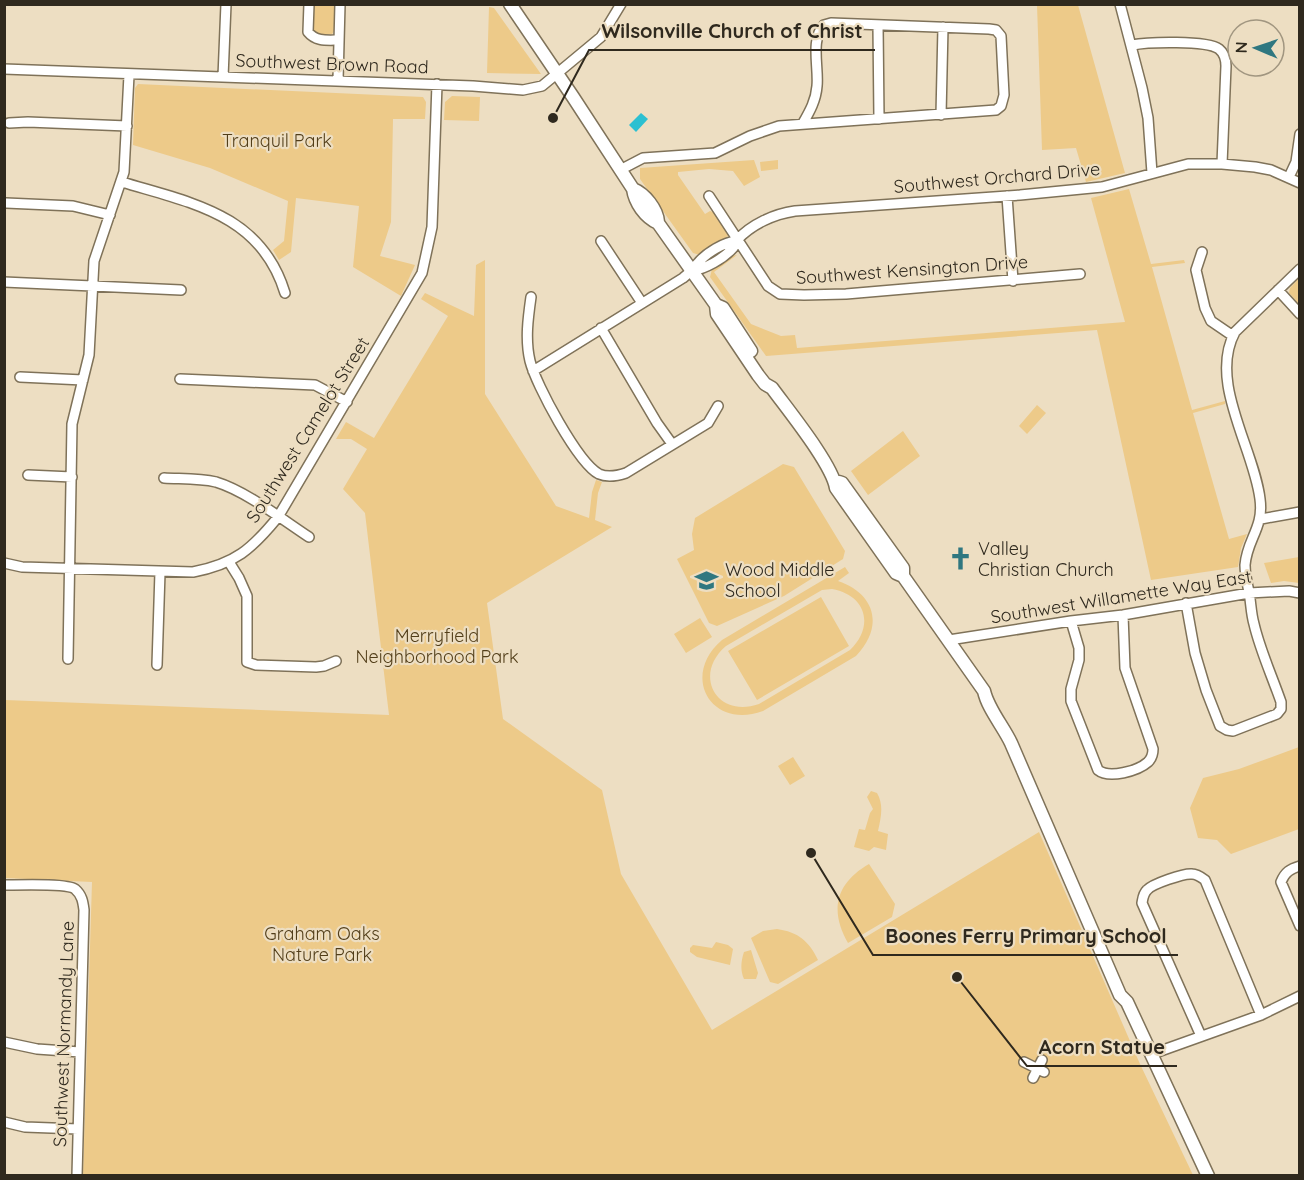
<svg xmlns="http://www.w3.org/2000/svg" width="1304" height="1180" font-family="Quicksand,sans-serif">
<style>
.green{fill:#edca89;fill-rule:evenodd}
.water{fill:#2cc0d1}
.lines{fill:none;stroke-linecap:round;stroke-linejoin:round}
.minor-casing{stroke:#7f7259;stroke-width:12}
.major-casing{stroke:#7f7259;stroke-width:15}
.minor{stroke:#fff;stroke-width:9}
.major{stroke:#fff;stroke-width:12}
.labels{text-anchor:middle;stroke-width:4.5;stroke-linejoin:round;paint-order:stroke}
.street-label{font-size:18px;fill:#2f291e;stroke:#eddec2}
.park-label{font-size:18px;fill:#523e19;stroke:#eddec2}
.poi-label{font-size:18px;fill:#2f291e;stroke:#eddec2;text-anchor:start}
.leader{fill:none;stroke:#2f291e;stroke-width:2}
.callout-dot{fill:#2f291e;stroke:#eddec2;stroke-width:2}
.callout-label{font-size:20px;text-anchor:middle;font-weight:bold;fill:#2f291e;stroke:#eddec2;stroke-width:4.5;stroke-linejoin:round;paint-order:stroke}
</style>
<rect width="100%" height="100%" fill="#eddec2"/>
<path class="green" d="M314,5h22v24l-4,5 -14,1 -5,-4z
M1037,5h41l47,168 -39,9 -10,-34 -34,2z
M489,7l5,1 47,66 -54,-1z
M138,84l285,13 3,5 -1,17h-32l-2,103 -11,34 35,9 -14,31 -48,-29 6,-61 -63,-8 -5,54 -12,8 -6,-10 11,-9 4,-40 -78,-33 -77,-23 2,-57z
M452,96l28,1 -1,24 -35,-1 1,-18z
M754,160l6,17 -16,9 -11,-15 -24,-2 -31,3v3l27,39 5,-3 6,2 15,21 -31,21 -7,-2 -53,-74v-11z
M778,160v9l-17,2 -1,-9z
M1129,189l22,75 33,-4 1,3 -33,4 40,143 33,-9v3l-32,9 36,126 18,-5 -6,14 -3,19 -87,13 -54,-250 -331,26 -56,-79 2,-8 19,-13 6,-1 -23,17 37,52 30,12 14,-1 2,13 328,-26 -34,-124z
M485,260v134l71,112 33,12 3,-26 4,-12 6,2 -4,11 -3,27 17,7 -125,76 16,116 99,71 19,84 91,156 327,-198 101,232 53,111h-1110l9,-293 -87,-4v-178l384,15 -24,-202 -22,-24 24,-40 -16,-10h-15l10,-17 28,16 74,-122 -27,-17 4,-6 49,23 2,-51z
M1299,278v26l-10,-11 1,-5z
M1037,405l9,8 -19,21 -8,-8z
M903,431l17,25 -52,39 -17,-24z
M783,464l11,3 51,84 -2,8 -59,37 -67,30 -8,-3 -32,-64 17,-9 -2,-16 3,-16z
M1299,557v26l-15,-2 -13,2 -7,-20z
M845,567l4,6 -11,8c38,13 46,46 18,75l-93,55c-52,19 -83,-35 -41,-71zM832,589c34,6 43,37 18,61l-91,54c-42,15 -67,-29 -33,-58l96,-56z
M821,597l28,49 -92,54 -29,-49z
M700,618l12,19 -26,16 -12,-19z
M1299,747v82l-68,25 -14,-14 -19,-2 -8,-30 13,-30 36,-9z
M793,757l12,19 -15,9 -12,-19z
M871,791l6,2c7,12 4,24 1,38l10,3 -2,16 -12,-3 -5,4 -15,-4 5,-18 6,1 5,-17 3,-4 -6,-12z
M869,864l26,40 -3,13 -44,26c-19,-33 -12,-60 21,-79z
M777,929c21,3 32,12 41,31l-40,24 -8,-2 -19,-44 12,-7z
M716,942l12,3 5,4 -3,16 -33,-8 -7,-5v-4l3,-3 19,3z
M751,950l7,23 -2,6h-12c-4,-9 -3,-18 0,-27z"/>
<path class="water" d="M641,113l7,6 -12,13 -7,-7z"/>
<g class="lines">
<defs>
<path id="minor" d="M309,4l-1,28c8,10 20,8 31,8
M1120,4l22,84 6,30 4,55
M878,25l1,94
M1132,45c15,-3 75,-5 87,4 5,4 7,11 7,17l-4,98
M4,69l469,17 50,4 19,-4 59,-49 20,-33
M223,77l3,-73
M338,80l2,-76
M941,115l2,-88
M9,123l19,-1 99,4
M620,170l23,-12 72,-5 35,-17 29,-10 217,-16 5,-4 3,-11 -3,-59 -5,-6 -7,-1 -158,-6 -7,2c-14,14 -5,43 -7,61 -1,14 -7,25 -14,37
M1289,177l7,-15 4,-28
M122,182c69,21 139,32 163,111
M709,196l59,90 12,8 24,1 42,-1 234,-20
M1007,196l6,85
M6,203l67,3 37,9
M601,241l41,62
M1202,252l-6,18 9,38 6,13 22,15
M692,271c13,-2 31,-12 41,-23 2,-2 2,-5 4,-8 15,-16 37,-26 58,-29l225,-16 82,-8 86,-23h34l33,3 16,3 29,13
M4,282l177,8
M1278,290l22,24
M531,297c-3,21 -6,43 -1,64 6,24 48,102 69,113 9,4 18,2 27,-1l82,-50 10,-17
M601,328l56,95 15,21
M533,371l150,-93c7,-5 9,-9 15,-15 8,-10 26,-21 39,-22
M20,377l63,3
M180,379l135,6 32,17
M28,475l44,2
M164,478c17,1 35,0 52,4 30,9 67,38 93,55
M1261,519l39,-7
M229,562l10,16 8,18v66l9,3 60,2 8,-1 12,-5
M4,563l18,4 171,5c42,-8 59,-23 85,-55l144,-244 10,-46 5,-143
M1186,603l9,50 11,37 14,36 7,4 6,1 44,-17 4,-5v-7c-9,-26 -21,-52 -27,-78 -3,-10 -3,-21 -5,-32 -2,-9 -4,-18 -4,-27 2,-26 19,-37 15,-66 -6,-51 -52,-117 -25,-167l65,-63
M1071,621l8,27v12l-8,29v12l27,69c11,9 40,1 50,-8 4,-4 5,-8 5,-13l-28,-81 -2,-53
M949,640l122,-19 52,-6 126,-22 40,-2 11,2
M68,659l4,-235 17,-69 5,-94 30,-89 5,-97
M157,665l3,-93
M1300,866c-10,3 -15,6 -19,16l19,44
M4,885c13,0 63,-2 71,4 7,6 8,13 9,21l-7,266
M1201,1036l-59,-133c1,-5 1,-9 5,-13 5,-6 37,-17 45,-16 5,0 9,3 13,6l56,135
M4,1042l33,7 43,3
M1152,1054l109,-39 39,-19
M1024,1062l20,10
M1033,1078l9,-18
M4,1122l21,5 53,2"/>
<path id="major" d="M510,4l63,93 60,92c2,14 12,28 25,34l58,82 7,3 28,43
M633,189c12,5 24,20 25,33
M716,305l1,9 41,61 7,9 7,4c16,22 60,76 64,100l60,85 7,3 81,115c4,18 19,35 27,52l109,252 7,7 81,174
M839,482l3,1 61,85v8"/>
</defs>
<use href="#minor" class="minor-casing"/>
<use href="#major" class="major-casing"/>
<use href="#minor" class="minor"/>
<use href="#major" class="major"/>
</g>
<defs>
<symbol id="church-bare" viewBox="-9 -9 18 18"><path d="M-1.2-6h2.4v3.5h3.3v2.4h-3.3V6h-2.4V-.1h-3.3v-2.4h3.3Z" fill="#2f7780" stroke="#eddec2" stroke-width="2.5" paint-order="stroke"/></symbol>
<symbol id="school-bare" viewBox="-9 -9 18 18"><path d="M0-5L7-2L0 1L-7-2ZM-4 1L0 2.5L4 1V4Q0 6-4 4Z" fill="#2f7780" stroke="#eddec2" stroke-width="2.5" paint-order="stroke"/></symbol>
</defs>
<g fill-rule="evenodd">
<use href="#church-bare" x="944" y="542" width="33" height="33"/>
<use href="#school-bare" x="690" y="564" width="33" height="33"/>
</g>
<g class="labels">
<g class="street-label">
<text transform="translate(332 64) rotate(2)" y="6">Southwest Brown Road</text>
<text transform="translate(997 178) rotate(-5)" y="6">Southwest Orchard Drive</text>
<text transform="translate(912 270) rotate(-4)" y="6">Southwest Kensington Drive</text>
<text transform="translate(308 430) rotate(-58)" y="6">Southwest Camelot Street</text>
<text transform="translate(1121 597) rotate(-9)" y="6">Southwest Willamette Way East</text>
<text transform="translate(64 1034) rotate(-88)" y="6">Southwest Normandy Lane</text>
</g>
<g class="park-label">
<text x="277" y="147">Tranquil Park</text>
<text x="437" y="642">Merryfield<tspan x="437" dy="21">Neighborhood Park</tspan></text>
<text x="322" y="940">Graham Oaks<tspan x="322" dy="21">Nature Park</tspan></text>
</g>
<g class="poi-label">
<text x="978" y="555">Valley<tspan x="978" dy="21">Christian Church</tspan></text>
<text x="725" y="576">Wood Middle<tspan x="725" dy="21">School</tspan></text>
</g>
</g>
<path class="leader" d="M553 118L589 50H875M811 853L873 955H1178M957 977L1027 1066H1177"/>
<g class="callout-dot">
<circle cx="553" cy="118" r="6"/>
<circle cx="811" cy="853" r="6"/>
<circle cx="957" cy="977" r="6"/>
</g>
<g class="callout-label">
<text x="732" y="38">Wilsonville Church of Christ</text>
<text x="1026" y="943">Boones Ferry Primary School</text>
<text x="1102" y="1054">Acorn Statue</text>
</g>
<rect width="1304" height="1180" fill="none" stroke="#2f291e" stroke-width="12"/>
<g transform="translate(1256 48) rotate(272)"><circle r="28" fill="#eddec2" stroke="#a19680" stroke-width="1.5"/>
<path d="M0-4.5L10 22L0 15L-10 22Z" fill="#2f7780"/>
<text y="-9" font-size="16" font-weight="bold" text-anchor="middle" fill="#2f291e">N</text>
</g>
</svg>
